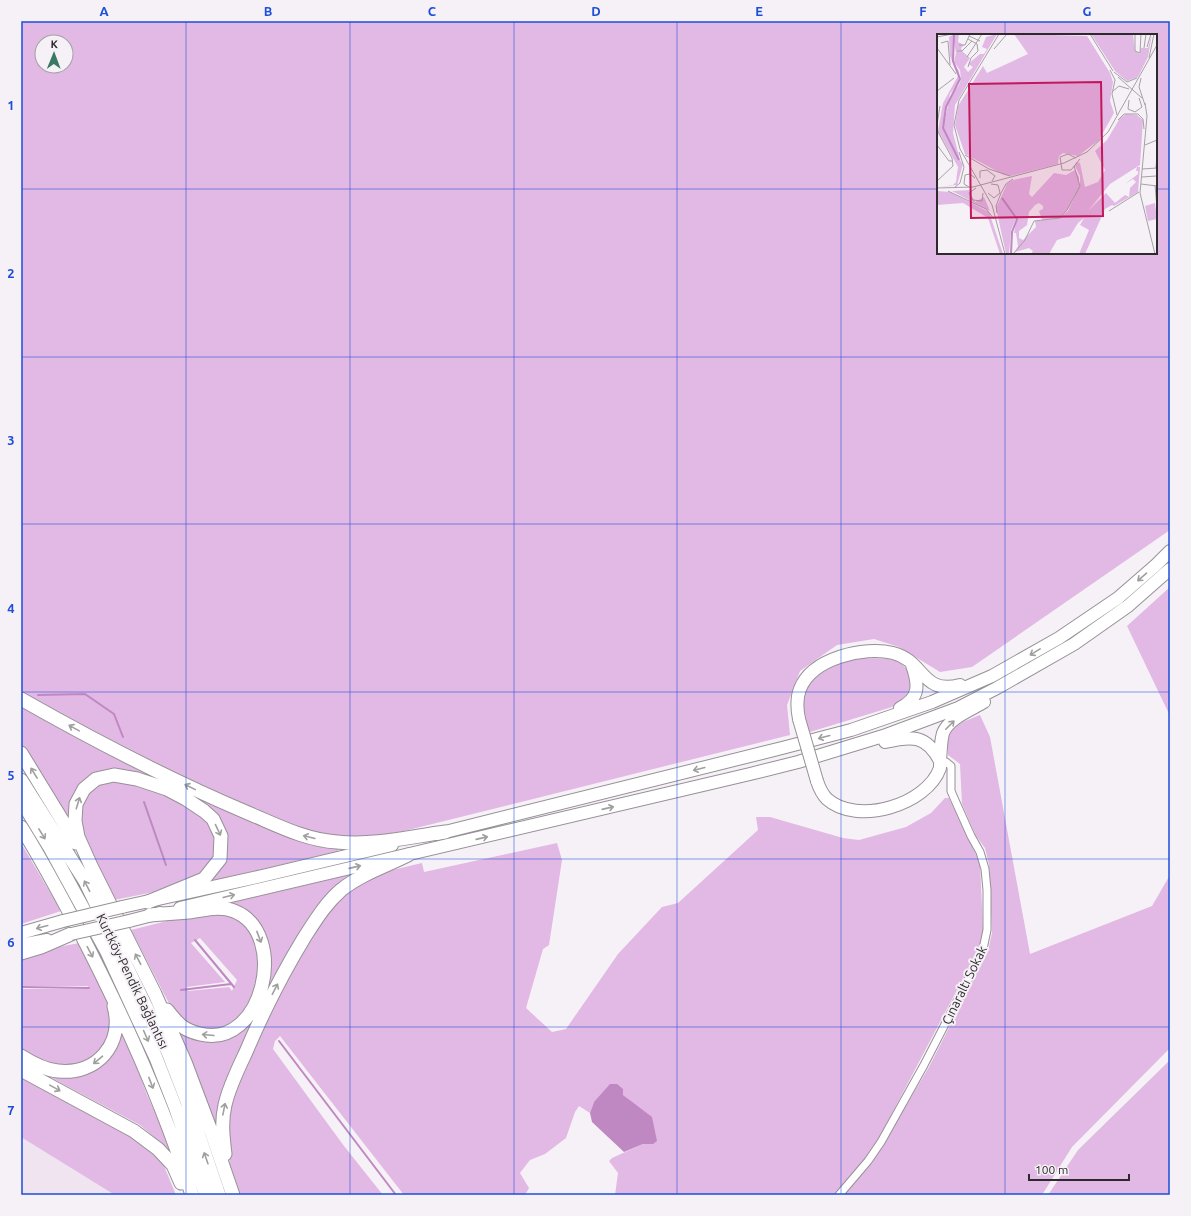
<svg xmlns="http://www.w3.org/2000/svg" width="1191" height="1216" font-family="Ubuntu,sans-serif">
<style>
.built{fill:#efe4ef}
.green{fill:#e2b8e4;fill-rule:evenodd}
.water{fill:#bf88c2}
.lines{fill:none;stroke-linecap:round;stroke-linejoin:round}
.stream{stroke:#bf88c2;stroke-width:2}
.minor-casing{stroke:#969196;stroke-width:9}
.trunk-casing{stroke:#969196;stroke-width:14}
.motorway-casing{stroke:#969196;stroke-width:15}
.minor{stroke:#fff;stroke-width:7}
.trunk{stroke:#fff;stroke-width:12}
.motorway{stroke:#fff;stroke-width:13}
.trunk-bridge-casing{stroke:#969196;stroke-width:14;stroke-linecap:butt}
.trunk-bridge{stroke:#fff;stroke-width:12}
.oneway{stroke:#a09fa0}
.grid{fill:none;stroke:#1d4ed8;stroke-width:1;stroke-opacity:0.55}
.labels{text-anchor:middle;stroke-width:4;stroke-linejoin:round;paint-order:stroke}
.street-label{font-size:13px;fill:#2c2a2c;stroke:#f6f1f6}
.inset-river{fill:none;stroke:#bf88c2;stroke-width:2}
.inset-road{fill:none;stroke:#a5a1a5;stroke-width:1}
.view{fill:#c2185b;fill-opacity:0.15;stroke:#c2185b;stroke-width:2}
.inset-edge{fill:none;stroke:#2c2a2c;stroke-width:2}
.neatline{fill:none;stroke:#1d4ed8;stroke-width:1.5}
.grid-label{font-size:13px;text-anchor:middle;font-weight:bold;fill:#1d4ed8}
</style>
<rect width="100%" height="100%" fill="#f6f1f6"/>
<path class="built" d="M21,1136l95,59h-95z"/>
<path class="green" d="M21,21h1149v509l-198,137 -32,5 -41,-25 -25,-8 -37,6 -37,26 -13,34 3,30 -386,96 -41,7 -21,1 -41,-9 -131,-57 -149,-80zM938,35h218v218h-218zM42,42h24v24h-24z
M1170,587v129l-43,-90z
M865,658c21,1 33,-2 46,16v17l-10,12 -9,4 -82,25c-3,-8 -8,-17 -9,-26 0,-25 28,-39 49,-46 4,-2 10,-2 15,-2z
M21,702l53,30 265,114 -1,5 -131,31c17,-23 27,-31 14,-60l-82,-49 -27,-4 -11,2 -32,52 -48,-77z
M980,715l10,22 40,217 122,-48 18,-31v173l-98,99 -30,48h-198l28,-32 12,-20 45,-76 59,-116 4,-18 -3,-68 -4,-17 -9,-12 -14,-32 -2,-40 -12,-9c-3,-29 8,-30 32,-40z
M116,781l35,8 26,12 24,16 13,14 2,11 -3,19 -12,15 -32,13 -55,11 -32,-64 -2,-29 7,-14 12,-9z
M945,798h4l31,65 3,68 -4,17 -100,190 -14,21 -30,36h-220l3,-22 -9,-12 3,-3 31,-14h10l-24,-44 -6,-5v-6l-29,13 -4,11 -11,-7 -4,6 -9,26 -21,16 -15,6 -10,13 9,15 -4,7h-121l-124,-159 -5,5 -2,8 71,97 39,49h-142l-11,-31 -4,-33 2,-21 34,-84 49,-92 29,-38 40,-23 42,-10 2,9 133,-29 5,17 -13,85 -6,4 -17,59 26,24 14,-3 52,-75 44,-47 16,-4 80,-73 -2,-13h14l73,21 16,2 47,-13 25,-14z
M21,843l40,68 -40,13z
M357,873l-80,105 -59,162 -44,-116 22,15 12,2 13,-1 13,-4 15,-11 10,-17 7,-70 -41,-34z
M203,912c9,1 20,0 28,2 2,1 5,4 7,5 39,27 17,115 -34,110 -6,-1 -17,-4 -22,-9 -10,-9 -18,-26 -24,-38 -9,-17 -18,-35 -27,-52zM200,938l37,42 -5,11 -3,-4 -41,4 -1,-4 38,-5 -34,-39z
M79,943l27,55 6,20 -1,11 -8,21 -18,14 -30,2 -34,-15v-62h69l-2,-3h-67v-29l22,-7z
M121,1023l26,72 26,58 -33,-28 -94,-50 -2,1 -23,-13 65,10z
M1170,1060v135h-122l30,-45z
M21,1078l115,61 16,13 12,14 12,29h-61l-94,-58z"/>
<path class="water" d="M610,1084h7l6,5v6l29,22 5,24 -4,3h-10l-19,8 -32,-30 -2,-9 4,-11z"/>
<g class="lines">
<path class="stream" d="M38,695l47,-1 29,20 9,23
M144,802l22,63
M195,940l39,47
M21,987l68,1
M181,990l50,-6
M279,1041l117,154"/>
<defs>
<path id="minor" d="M839,1195l29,-34 13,-19 43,-77 53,-103 6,-13 4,-19v-40l-2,-21 -5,-17 -9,-16 -17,-38 -3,-7v-25l-5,-4 -6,-1"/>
<path id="trunk" d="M900,708c20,-10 19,-23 12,-43
M799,719c-2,-10 -3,-20 1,-30 12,-31 64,-43 93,-36 32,8 28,42 67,32
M885,742c26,-6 41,-8 55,19
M817,781c2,6 5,13 10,18 30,27 100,6 113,-31 0,-9 1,-28 3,-35 6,-15 28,-23 41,-31
M437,834l345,-86 69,-18 81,-28 60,-26 67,-38 59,-40 38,-33 14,-14
M122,907l140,-31 130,-31
M180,908l570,-134 48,-12 85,-26 75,-28 39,-20 77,-44 54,-38 42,-37
M129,921l31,-8
M21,933l42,-12
M21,945l26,-5"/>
<path id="motorway" d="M21,699c74,42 149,81 227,114 29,12 57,27 89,29 36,4 72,-5 108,-10
M21,753l55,90
M21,780l64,101 83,171 19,49 32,94
M21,800l28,46 58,106 49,106 20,51 30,86
M21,827c21,33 39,68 58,103 44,85 84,173 113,265
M148,902l56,-23 16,-20 1,-23 -8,-17 -9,-8 -18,-12 -19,-10 -30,-10 -23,-4 -18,4 -12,10 -8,15 -1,17 3,16 13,29 64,128 30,68 26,69 22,64
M150,915c13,-1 26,-2 39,-3 16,-2 30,-7 45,-1 56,22 29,139 -34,123 -17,-4 -22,-10 -33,-24
M21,953l20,-6 30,-13
M21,1056c11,7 25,14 37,15 39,4 66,-27 56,-65
M21,1070l113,61 24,18 15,16 8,18
M225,1154c-2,-17 -4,-32 0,-49 4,-18 13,-36 21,-53 17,-40 36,-78 58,-114 11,-17 21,-34 37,-48 20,-16 45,-24 67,-35"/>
</defs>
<use href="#minor" class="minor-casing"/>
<use href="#trunk" class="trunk-casing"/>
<use href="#motorway" class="motorway-casing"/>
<use href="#minor" class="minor"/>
<use href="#trunk" class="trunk"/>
<use href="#motorway" class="motorway"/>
<defs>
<path id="trunk-bridge" d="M799,719l18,62
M63,921l59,-14
M71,934l58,-13"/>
</defs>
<use href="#trunk-bridge" class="trunk-bridge-casing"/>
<use href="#trunk-bridge" class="trunk-bridge"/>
</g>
<defs><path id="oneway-shaft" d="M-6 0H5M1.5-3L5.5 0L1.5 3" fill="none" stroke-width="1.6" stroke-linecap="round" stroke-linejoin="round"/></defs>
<g class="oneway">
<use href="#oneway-shaft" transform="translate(1142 577) rotate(139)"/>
<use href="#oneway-shaft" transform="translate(1035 652) rotate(149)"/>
<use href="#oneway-shaft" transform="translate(950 725) rotate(-45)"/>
<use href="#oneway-shaft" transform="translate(74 728) rotate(-151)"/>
<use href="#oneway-shaft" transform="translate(824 737) rotate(165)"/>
<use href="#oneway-shaft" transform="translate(699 769) rotate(166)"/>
<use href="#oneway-shaft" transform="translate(34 773) rotate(-122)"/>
<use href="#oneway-shaft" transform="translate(190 787) rotate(-154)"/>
<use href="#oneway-shaft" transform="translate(78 803) rotate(-73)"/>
<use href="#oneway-shaft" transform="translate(608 808) rotate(-13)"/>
<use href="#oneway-shaft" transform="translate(218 830) rotate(65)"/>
<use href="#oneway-shaft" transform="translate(42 834) rotate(58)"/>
<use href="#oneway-shaft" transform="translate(309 837) rotate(-166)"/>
<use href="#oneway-shaft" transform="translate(482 838) rotate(-13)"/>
<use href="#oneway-shaft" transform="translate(355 867) rotate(-13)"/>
<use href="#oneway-shaft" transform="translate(87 886) rotate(-117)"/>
<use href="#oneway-shaft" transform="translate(229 896) rotate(-14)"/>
<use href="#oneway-shaft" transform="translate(42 927) rotate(165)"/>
<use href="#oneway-shaft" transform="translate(259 937) rotate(69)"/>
<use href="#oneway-shaft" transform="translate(90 952) rotate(62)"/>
<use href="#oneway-shaft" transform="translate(138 959) rotate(-117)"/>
<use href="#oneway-shaft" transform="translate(275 989) rotate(-63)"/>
<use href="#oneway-shaft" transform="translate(208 1035) rotate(-175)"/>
<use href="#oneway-shaft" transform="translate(146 1036) rotate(66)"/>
<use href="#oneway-shaft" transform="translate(98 1060) rotate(140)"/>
<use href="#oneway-shaft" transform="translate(151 1083) rotate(69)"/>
<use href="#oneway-shaft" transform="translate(55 1088) rotate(29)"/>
<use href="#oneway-shaft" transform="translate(224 1109) rotate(-79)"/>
<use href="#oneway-shaft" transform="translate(206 1158) rotate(-109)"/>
</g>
<path class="grid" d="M186,21v1174M350,21v1174M514,21v1174M677,21v1174M841,21v1174M1005,21v14M21,189h917M1156,189h14M1005,253v942M21,357h1149M21,524h1149M21,692h1149M21,859h1149M21,1027h1149"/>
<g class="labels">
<g class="street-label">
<text transform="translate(133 981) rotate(64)" y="5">Kurtköy-Pendik Bağlantısı</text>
<text transform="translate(964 985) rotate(-64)" y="5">Çınaraltı Sokak</text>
</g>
</g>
<g transform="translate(937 34)">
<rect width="220" height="220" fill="#f6f1f6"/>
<path d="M17,0h5l-1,8 6,3 -3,3 1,3 8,7 -6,9 4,5 5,-5 -5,-3 12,-10h4l3,-5 -5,-2 4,-10 11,-3 -42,71 -2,28 7,27 -17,-32 7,-31 9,-12 2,-6 -1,-9 -6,-8 2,-9 -3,-18v27l6,9 1,9 -10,14 -8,34 14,27 7,9 -6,21 -20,2 15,-1 4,-4 2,-15 -20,-36 5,-28 15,-27 -8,-20 -1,-19zM77,0l73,2 23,37 3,9 -3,19 4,12 -15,27 -21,16 -15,-3 -4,3 -1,8 -47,12 -7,-1 -39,-21 -10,-29 3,-19 25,-40 4,7 41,-19zM154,0h42l2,17 5,3 1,-6h7l4,-14 -4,23 -10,20 -11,4 -12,-10zM189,80l11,1 6,5 -3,45 -30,19 -22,27 18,-18 9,10 10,-8 4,2 1,-9 6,-6 -3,-3 -8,5 13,-10v-3h-2l1,-4h3l-2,25 -24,14 -2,-1 -7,4 -20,45h-6l10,-24 -9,-5 4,-7 -6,5 -8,13 -13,4 -8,14h-18l2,-3 -4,-3 -14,4 3,-6 -2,-13h-2l3,-16 -15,-19 14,20 -5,12 -2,24h-3l-10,-46 11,-24 6,-4 19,-4 -3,18 3,3 22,-24 12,2 9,-5 4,7v10l-11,21 -8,10 -18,2 -3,-9 4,-2v-3l-4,-3 -4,2 -6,7 -2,13 -8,6v7l4,2 13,-13 -1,-6 25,-3 8,-7 12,-26v-9l-5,-10 1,-4 4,1 5,24 13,-5 7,-12 -10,-19 12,-11 13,-22zM34,156l-2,2 6,10 9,-5 6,14 -38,-20zM0,157l13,1 39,20 14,42h-3l-12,-36 -25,-15 -26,2zM218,169l2,16 -9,2 -3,-15z" fill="#e2b8e4"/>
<path class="inset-river" d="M17,1l-1,26 7,18 -14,28 -3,21 16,32M65,164l15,21 -5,13 -1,22"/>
<path class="inset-road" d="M62,0l-40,66 -5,25 6,24 32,56 13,49M153,0l23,37M198,0v17l5,2 1,-19M32,2l11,5M0,3l15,-3M31,5l9,5 1,7 -7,7 -3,9M4,9l7,-2 2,24M22,11h6l5,-11M210,13l4,-13M0,14l19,26M207,14l2,-14M57,15l13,-15M20,17h5l10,-10M30,23l15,-23M212,24l5,-24M173,36l5,10 -3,14 5,21M177,38l13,10 10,-4M181,43l24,21M204,44l-2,9 6,18M0,57l17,-13M176,57l6,-5 10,3M192,66l-1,9 7,3 7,-5 -3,-9M208,69l2,13 -7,77 15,61M181,86l6,-6h14l5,5 1,10M0,91l3,-19M0,96l15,28 1,8 -16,15M0,111l12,16h3M208,111l12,-5M28,121l24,14 21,7M139,124l-8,-4 -8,3 2,13h9l9,-11M219,134l1,-12M205,135l15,-1M205,143l14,-1M43,144v-7l7,-1 8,6 -3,5M204,150l16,2M218,151l2,22M32,153l-5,-3 1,-9 5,-1 5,4M0,154l36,-1 91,-24 23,-11 21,-20 49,-87M17,154l6,-5 4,-16 -5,-15M39,154l-7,5 4,7 9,1 1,-8M11,157l38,18 8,10M51,159l6,5 6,-5 -2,-8 -7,-1M172,177l30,-19M60,179l-1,-7 5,-13 5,-9 7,-5M76,220l12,-14 9,-19 26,-3 7,-8 13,-24 -6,-20"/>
<path class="view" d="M164,48l2,134 -132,2 -2,-134z"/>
<rect width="220" height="220" class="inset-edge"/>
</g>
<rect width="1191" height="1216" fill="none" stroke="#f6f1f6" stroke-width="44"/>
<g transform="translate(54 54) rotate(1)"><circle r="19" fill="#f6f1f6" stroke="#a5a1a5"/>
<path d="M0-3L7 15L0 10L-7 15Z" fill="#3b7864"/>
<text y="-6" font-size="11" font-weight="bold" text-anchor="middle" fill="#2c2a2c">K</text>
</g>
<path d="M1029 1174v6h100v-6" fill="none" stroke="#2c2a2c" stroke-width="2"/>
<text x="1035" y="1174" font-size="12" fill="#2c2a2c" stroke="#f6f1f6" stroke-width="3" paint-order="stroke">100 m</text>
<rect x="22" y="22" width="1147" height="1172" class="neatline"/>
<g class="grid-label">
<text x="104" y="16">A</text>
<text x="268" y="16">B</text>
<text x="432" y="16">C</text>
<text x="596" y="16">D</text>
<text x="759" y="16">E</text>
<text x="923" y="16">F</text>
<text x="1087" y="16">G</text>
<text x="11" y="110">1</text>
<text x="11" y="278">2</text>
<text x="11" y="445">3</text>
<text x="11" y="613">4</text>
<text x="11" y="780">5</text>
<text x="11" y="947">6</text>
<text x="11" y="1115">7</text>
</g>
</svg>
